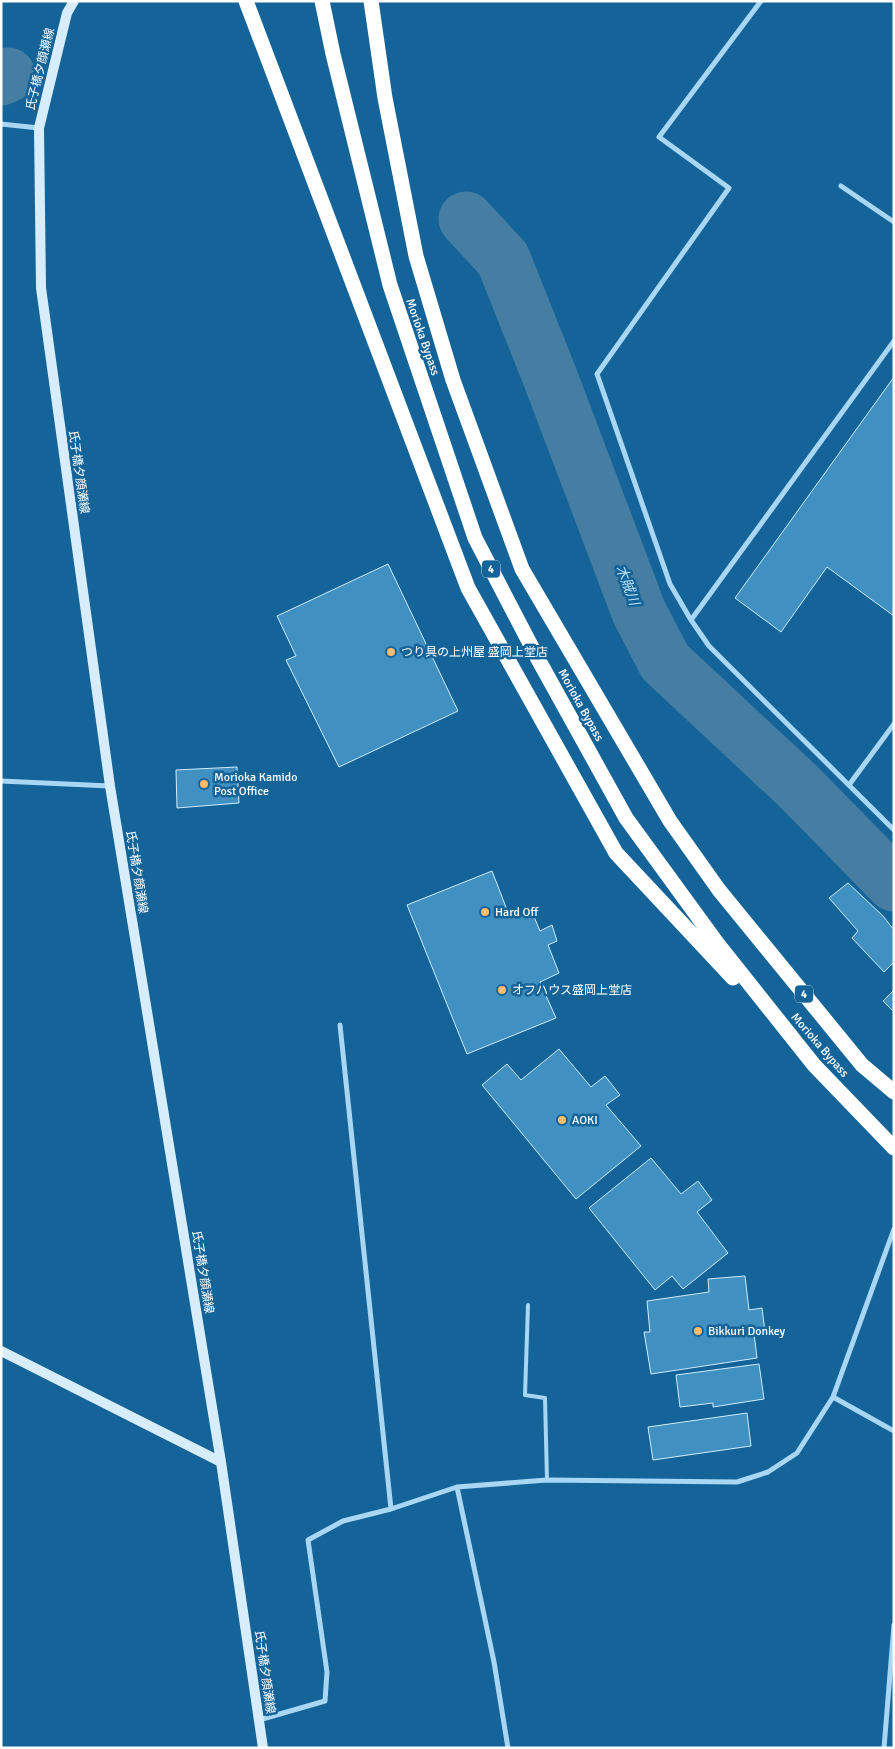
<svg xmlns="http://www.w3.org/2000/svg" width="895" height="1749" font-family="Signika,'Noto Sans JP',sans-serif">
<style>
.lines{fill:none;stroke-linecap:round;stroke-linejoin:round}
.river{stroke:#467da3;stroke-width:55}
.building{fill:#4190c2;stroke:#cfecfd}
.lane{stroke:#a8d6f3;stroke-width:4}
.street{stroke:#a8d6f3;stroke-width:5}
.secondary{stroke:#d7edfc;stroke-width:10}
.highway{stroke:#fff;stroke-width:15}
.poi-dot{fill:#ffbb69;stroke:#146499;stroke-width:2}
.labels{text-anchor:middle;stroke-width:5;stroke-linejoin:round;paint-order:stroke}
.shield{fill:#146499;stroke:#b8d0e0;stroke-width:1}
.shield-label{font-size:11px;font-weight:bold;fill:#fff}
.street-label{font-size:12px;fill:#fff;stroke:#146499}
.poi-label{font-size:12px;fill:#fff;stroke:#146499;text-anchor:start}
.water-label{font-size:14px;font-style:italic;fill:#b8e1f9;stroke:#146499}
</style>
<rect width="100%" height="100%" fill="#146499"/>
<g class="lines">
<path class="river" d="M1,78l7,-3
M466,219l37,40 47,118 89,235 26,50 134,125 95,97"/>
</g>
<path class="building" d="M894,377v239l-67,-49 -46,65 -46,-34z
M388,564l70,147 -119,56 -53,-107 10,-4 -19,-40z
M237,767l2,36 -62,5 -1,-38z
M492,871l17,44 21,-8 10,24 12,-6 5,16 -9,4 11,28 -19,9 16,36 -89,36 -60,-149z
M848,883l35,33 11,14v32l-10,10 -32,-34 6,-7 -29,-33z
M894,990v22l-11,-11z
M559,1049l32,38 14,-11 15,19 -14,10 35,41 -65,53 -94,-114 25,-21 14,16z
M651,1158l30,36 17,-13 14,19 -15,12 31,41 -45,36 -11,-13 -17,14 -66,-82z
M745,1276l4,34 13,-2 3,24 -11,1 3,25 -106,16 -7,-42h6l-3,-31 62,-9 -1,-13z
M759,1364l5,35 -51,8v-4l-33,4 -4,-32z
M747,1413l4,33 -98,14 -5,-33z"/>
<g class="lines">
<path class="lane" d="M528,1305l-3,90 20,3 2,82"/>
<path class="street" d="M761,1l-102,136 70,51 -132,186 73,210 21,36 18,26 185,184
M1,124l38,4
M841,186l53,36
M691,620l203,-279
M1,781l109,5
M849,785l45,-61
M340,1025l51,484
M833,1397l61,34
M457,1487l37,175 14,86
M259,1720l66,-19 2,-29 -19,-132 35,-19 48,-12 66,-22 90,-7 190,2 31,-10 29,-19 36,-56 61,-168
M884,1748l10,-123"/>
<path class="secondary" d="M74,1l-7,12 -28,115 2,160 69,498 111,676 42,286
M1,1351l220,111"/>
<path class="highway" d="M246,1l222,587 148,265 117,125
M322,1l11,53 57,231 85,253 63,121 88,159 91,125 97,122 80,83
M371,1l14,97 31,158 37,124 69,189 148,252 49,69 143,175 32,27"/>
</g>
<g class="poi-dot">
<circle cx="391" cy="652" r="5"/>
<circle cx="204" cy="784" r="5"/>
<circle cx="485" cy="912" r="5"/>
<circle cx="502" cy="990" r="5"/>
<circle cx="562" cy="1120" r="5"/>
<circle cx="698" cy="1331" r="5"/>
</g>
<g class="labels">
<g class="shield">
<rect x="482" y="560.5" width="18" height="17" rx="4"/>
<rect x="795" y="985.5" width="18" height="17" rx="4"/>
</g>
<g class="shield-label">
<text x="491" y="573">4</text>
<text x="804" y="998">4</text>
</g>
<g class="street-label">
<text transform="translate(40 69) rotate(-76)" y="4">氏子橋夕顔瀬線</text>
<text transform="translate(423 337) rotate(71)" y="4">Morioka Bypass</text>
<text transform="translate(79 472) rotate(82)" y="4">氏子橋夕顔瀬線</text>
<text transform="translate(581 705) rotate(61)" y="4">Morioka Bypass</text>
<text transform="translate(137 872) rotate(81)" y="4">氏子橋夕顔瀬線</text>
<text transform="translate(820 1045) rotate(49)" y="4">Morioka Bypass</text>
<text transform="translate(203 1272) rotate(81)" y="4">氏子橋夕顔瀬線</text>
<text transform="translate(265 1672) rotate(82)" y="4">氏子橋夕顔瀬線</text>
</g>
<g class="poi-label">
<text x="401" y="656">つり具の上州屋 盛岡上堂店</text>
<text x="214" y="781">Morioka Kamido<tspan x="214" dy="14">Post Office</tspan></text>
<text x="495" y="916">Hard Off</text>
<text x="512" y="994">オフハウス盛岡上堂店</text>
<text x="572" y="1124">AOKI</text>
<text x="708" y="1335">Bikkuri Donkey</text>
</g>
<g class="water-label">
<text transform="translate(628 585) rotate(69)" y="5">木賊川</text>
</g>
</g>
<rect width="895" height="1749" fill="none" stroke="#ffffff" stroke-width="5"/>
</svg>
